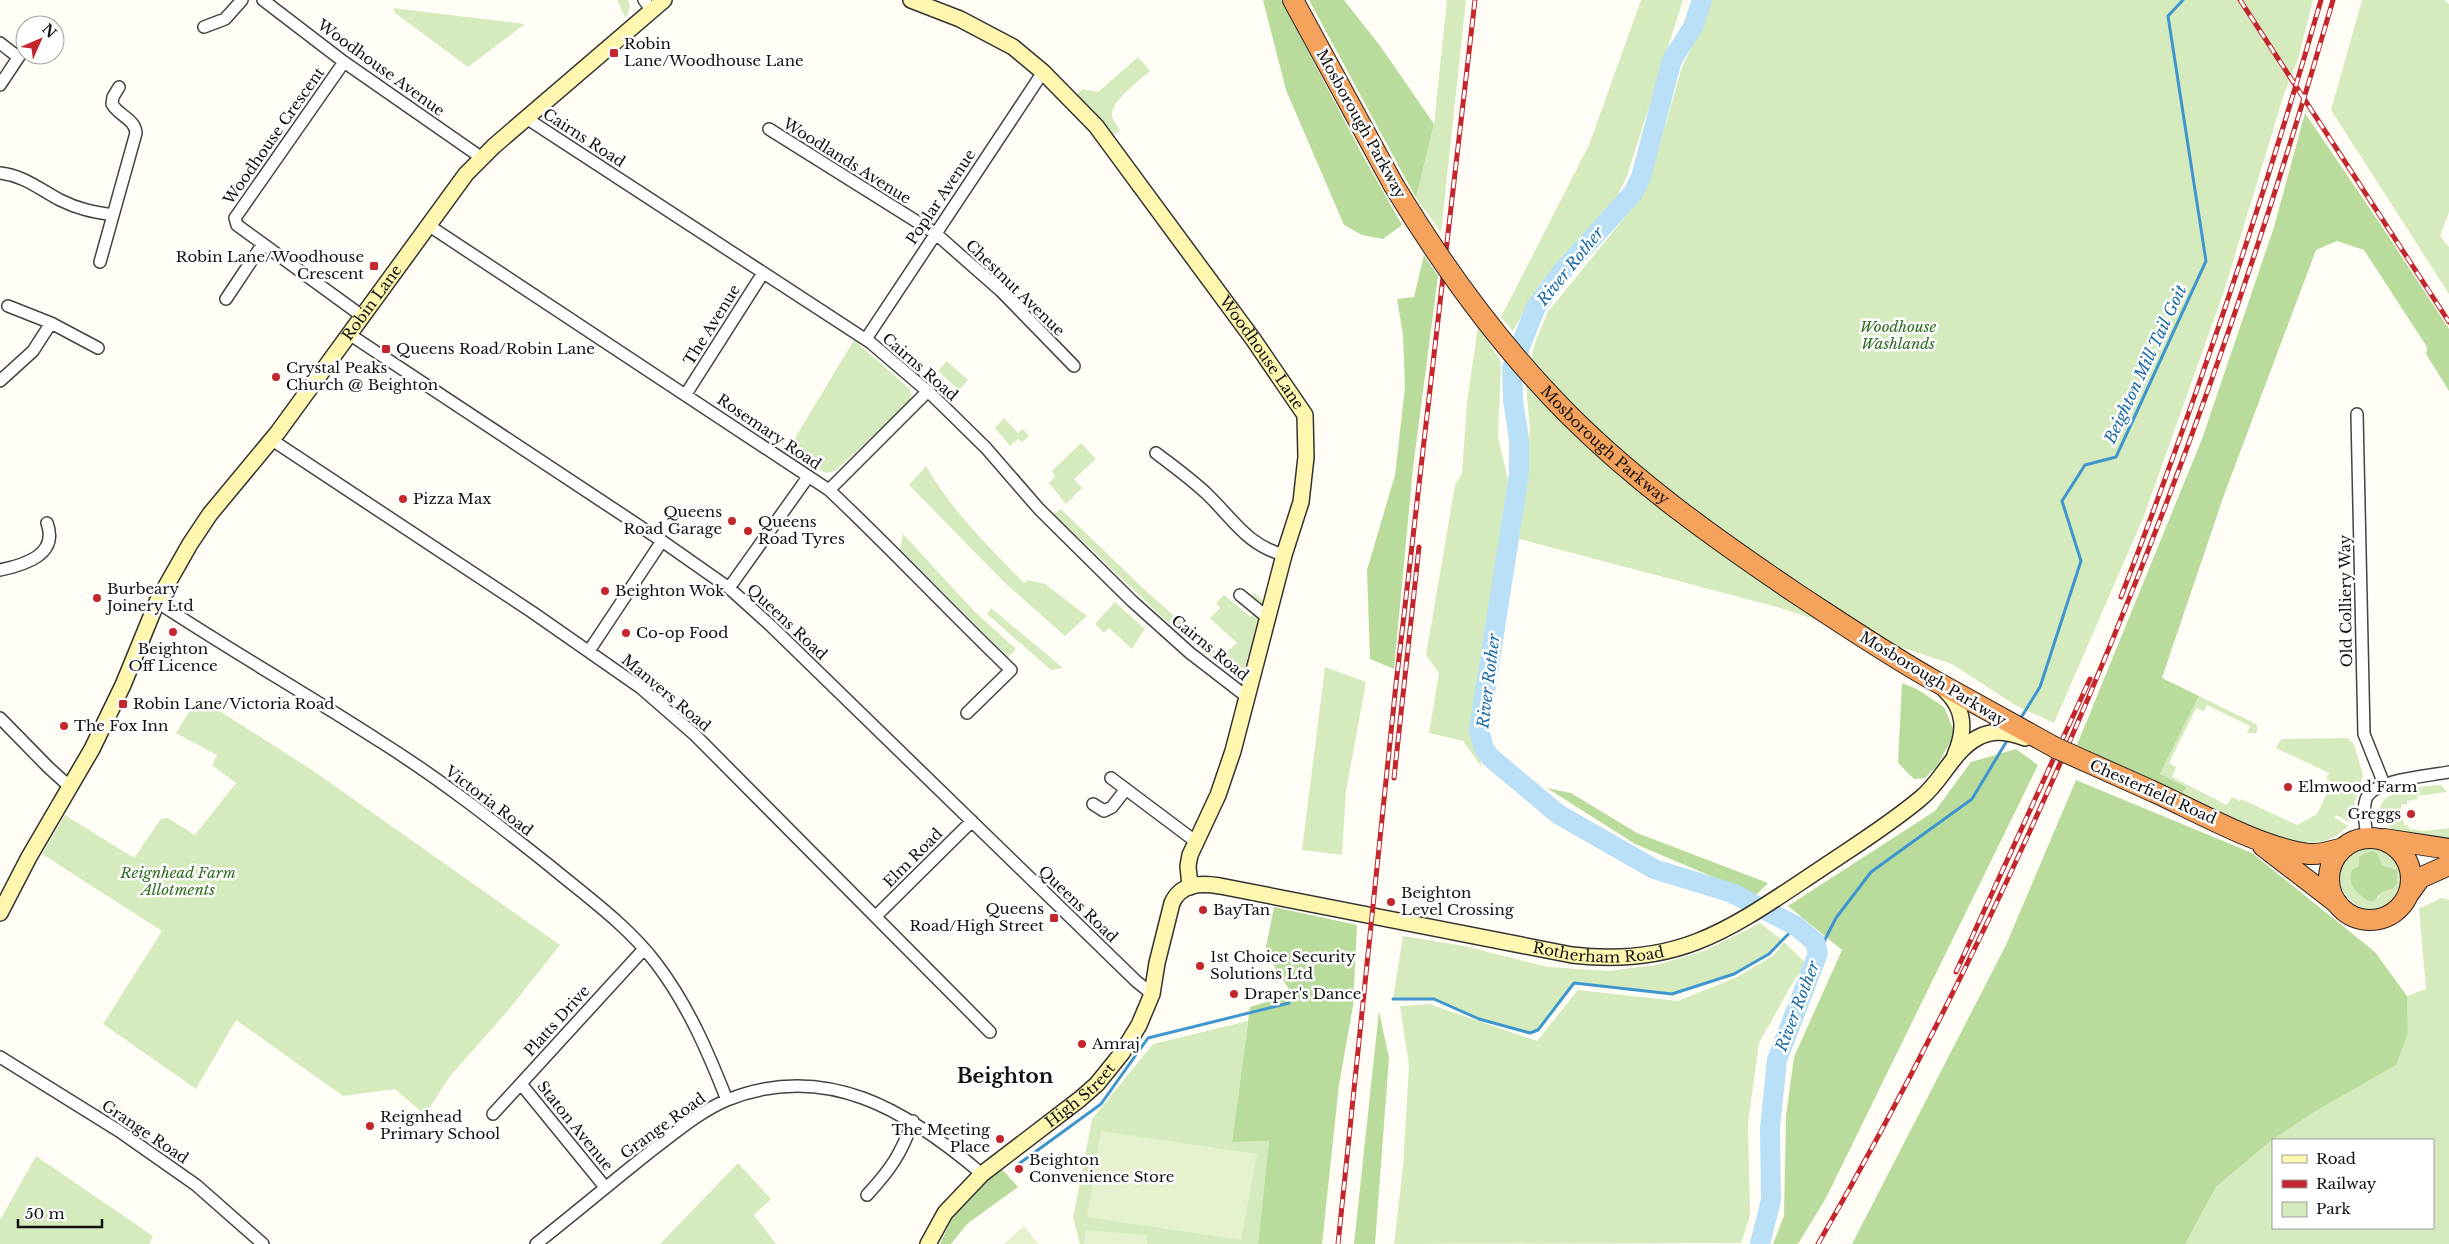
<svg xmlns="http://www.w3.org/2000/svg" width="2449" height="1244" font-family="'Libre Baskerville',serif">
<style>
.green{fill:#d5ebbd;fill-rule:evenodd}
.forest{fill:#b9dc9c}
.pitch{fill:#e6f2cf}
.lines{fill:none;stroke-linecap:round;stroke-linejoin:round}
.stream{stroke:#3f96cf;stroke-width:3}
.river{stroke:#b9e0f7;stroke-width:20}
.street-casing{stroke:#444;stroke-width:14}
.secondary-casing{stroke:#333;stroke-width:18}
.highway-casing{stroke:#222;stroke-width:22}
.street{stroke:#fff;stroke-width:11}
.secondary{stroke:#fff6b0;stroke-width:15}
.highway{stroke:#f5a25d;stroke-width:20}
.rail-casing{stroke:#c4262e;stroke-width:5}
.rail{stroke:#fff;stroke-width:3;stroke-dasharray:9;stroke-linecap:butt}
.highway-bridge-casing{stroke:#222;stroke-width:22;stroke-linecap:butt}
.highway-bridge{stroke:#f5a25d;stroke-width:20}
.poi-dot{fill:#c4262e;stroke:#fff;stroke-width:2}
.labels{text-anchor:middle;stroke-width:5;stroke-linejoin:round;paint-order:stroke}
.poi-label{font-size:15px;fill:#111;stroke:#fff;text-anchor:start}
.street-label{font-size:15px;fill:#111;stroke:#fff}
.park-label{font-size:15px;font-style:italic;fill:#2f6b1f;stroke:#fff}
.water-label{font-size:16px;font-style:italic;fill:#1768a6;stroke:#fff}
.district-label{font-size:20px;font-weight:bold;fill:#111;stroke:#fff}
</style>
<rect width="100%" height="100%" fill="#fffdf5"/>
<path class="green" d="M617,0h11l2,6 -4,13z
M1447,0h19l-25,232 -25,-34 18,-74z
M1641,0h42l-56,176 -9,19 -79,90 -26,46 -12,-14 88,-172z
M1712,0h601l-15,59 -14,35 -59,194 -81,228 -90,207 -39,-18 -63,-41 -175,-57 -258,-68 11,-109 -4,-44 8,-40 13,-33 95,-117 12,-31 28,-98 23,-47z
M2362,0h82l5,4v208l-9,24 9,11v47l-118,-184z
M393,8l132,16 -57,43 -73,-54z
M1138,57l12,14c-9,8 -40,31 -38,45 1,4 6,10 8,14l-7,6 -9,-13 -27,-29 6,-5 15,3z
M1478,326l23,36 -3,76 10,42 -36,246 10,42 -19,-27 -34,-8 10,-60 -13,-18 29,-170 7,-11 5,-72z
M854,340l56,49 1,8 -3,7 -73,67 -10,2 -36,-25z
M947,361l21,19 -9,10 -21,-19z
M1004,418l14,15 5,-4 6,7 -7,6 -4,-3 -8,7 -15,-18z
M1081,443l15,16 -22,20 8,9 -16,16 -17,-21 6,-7 -3,-5z
M926,466c26,45 62,80 98,117l4,-3 17,4 42,32 -22,20 -60,-53 -96,-98z
M1061,509l85,82 75,66 16,-14 -27,-25 10,-10 -4,-5 8,-8 27,22 4,-7 -9,-6 8,-11 11,9 -21,67 -9,6 -7,-4 -64,-52 -110,-105z
M903,534l72,78 41,37 -8,8 -108,-108z
M1115,602l30,27 -13,20 -23,-21 -5,5 -9,-9z
M991,608l72,60 -12,2 -64,-56z
M1325,667l41,15 -20,109 -4,64 -40,-5z
M2199,696l57,28 2,4 -2,5h-9l3,-7 -43,-21 -3,6 -8,-3 -27,55 7,4 -4,10 55,28 5,-8 8,4 1,-2 56,26 20,-11 15,-32 -6,-3 3,-6 -53,-25 5,-9 67,-1 6,6 9,31 -14,47 -13,-7 -2,2 14,9c-12,12 -24,18 -41,16l-3,4 -21,-6 -101,-46 3,-7 -25,-13z
M198,697l114,73 248,175 -54,68 -56,63 -25,39 -30,-26 -52,7 -107,-76 -40,69 -93,-65 59,-93 -120,-77 23,-39 69,43 27,-39 7,-1 27,17 41,-52 -24,-18 5,-10 -41,-22z
M2441,785l6,7 -30,4 1,3 -11,2v3l-6,1 3,20h4l1,4 15,2 25,-3v14c-16,-3 -51,-6 -63,-17 -4,-3 -5,-9 -6,-14 -2,-22 45,-25 61,-26z
M2367,846c25,1 46,22 33,47 -27,53 -101,-25 -33,-47zM2378,858l4,7 15,5v14l-3,4 -12,4 -4,6 -12,3 -9,-11 2,-24z
M2441,898l8,2v344h-264l31,-57 56,-47 47,-31 89,-76 -1,-37 19,-7 -7,-80zM2273,1140h160v88h-160z
M1760,923l22,17 -13,14 -35,20 -62,20 -98,-11 -36,47 -8,3 -51,-14 -45,-20h-41l10,-63 61,10 84,21 60,4 48,-6 48,-14z
M1784,942l25,24 -13,11 -37,66 -11,80 2,93 -9,27 -347,1 9,-77 6,-101 -9,-60 29,-2 108,37 41,-51 100,11 59,-24 37,-22z
M1248,1021l-16,121 37,-1 -11,103h-178l-7,-26 19,-99 61,-75z
M103,1102h8l36,25 3,5 -1,6 -7,2 -44,-31z
M36,1156l117,80 -4,8h-149v-24z
M738,1163l33,36 -17,16 22,29h-116z"/>
<path class="forest" d="M1263,0h18l82,156 39,69 -19,14 -21,-4 -18,-10 -58,-135z
M1309,0h35l37,47 53,77 -18,74z
M2305,113l82,121 62,95v62l-23,-37 1,-7 -63,-97 -27,-9 -21,9 -92,245 -62,183 37,18 -39,78 26,13 -4,7 -105,-49 125,-306 72,-212z
M1424,255l14,21 -25,192 -19,201 -24,-10 -3,-89 28,-95 10,-87 -2,-53 -6,-36 17,-2z
M1902,683l15,6 27,18 11,26 -18,33 -12,12 -11,1 -16,-16z
M2016,749l22,16 -212,433 -28,46h-25l11,-28 2,-100 8,-59 48,-107 -54,-44 147,-95 36,-49z
M2076,780l176,73 123,99 32,44 1,37 -12,32 -77,44 -47,31 -56,47 -31,57h-333l154,-299z
M1547,788l24,5 66,40 131,50 -12,12 -121,-51z
M2371,851l6,2 5,12 15,5v14l-3,4 -12,4 -8,9h-7c-11,-11 -20,-15 -15,-31l7,-4v-9z
M1274,907l83,18 -4,81 -14,79 -17,159h-64l11,-103 -37,1 18,-135 42,-13 -27,-42z
M1379,1011l10,47 -14,186h-21z
M1001,1168l17,19 -51,37 -16,20h-11l13,-28 11,-14z"/>
<path class="pitch" d="M1101,1131l156,23 -16,86 -154,-23z
M1024,1226l15,18h-35z
M1086,1230l61,5v9h-63z"/>
<g class="lines">
<path class="stream" d="M2019,721l21,-34 41,-126 -19,-60 23,-36 31,-8 90,-196 -38,-245 15,-16
M1818,953l18,-35 35,-46 101,-73 36,-60
M1393,999h41l45,20 51,14 8,-3 36,-47 98,11 62,-20 35,-20 27,-28
M1020,1163l81,-59 47,-66 141,-35"/>
<path class="river" d="M1702,0l-9,27 -21,33 -31,117 -8,16 -72,80 -25,34 -24,60 1,33 6,39v35l-40,256 5,18 6,9 68,57 96,55 78,24 64,33 19,16 3,11 -41,107 -7,68 1,72 -11,44"/>
<defs>
<path id="street" d="M263,0l81,62 138,96
M644,0l8,11
M204,27l21,-8 17,-19
M0,43l18,14
M344,62l-109,156 2,7 125,91
M0,85l24,-36
M526,118l345,225 62,53 53,52 53,61 93,92 58,52 57,44
M769,129l166,104 66,58 73,75
M0,173c25,3 39,16 60,27 18,9 33,12 53,15
M428,225l401,265c62,58 120,121 182,180l-44,43
M100,262l36,-129c-1,-14 -17,-17 -24,-29l1,-7 6,-10
M226,299l36,-54
M8,306l43,17 47,25
M349,334l313,207 67,47 42,38 365,355 16,13
M866,339l177,-267
M0,381l33,-30 18,-28
M686,394l77,-121
M2357,414l7,320 20,50
M272,440l260,172 109,76 54,47 295,297
M1156,453c17,13 35,26 51,41 27,26 40,51 77,61
M829,490l99,-99
M0,570c24,-5 59,-15 47,-47
M729,588l79,-111
M1240,595l28,23
M157,602c74,49 150,92 224,140 59,37 115,81 169,124 36,30 77,59 106,97 32,42 52,89 71,137
M589,651l73,-110
M0,718l48,49 22,20
M1111,778l84,63
M1093,804l11,7 8,-4 14,-18
M2367,838c-1,-12 -5,-27 -1,-39 8,-20 63,-23 83,-27
M876,916l96,-95
M0,1057l119,74 77,54 67,59
M521,1084l84,103
M493,1114l151,-165
M867,1195c24,-26 34,-41 46,-74
M536,1244c39,-31 76,-62 115,-93 24,-18 48,-39 76,-51 99,-40 181,11 255,74"/>
<g id="secondary">
<path id="s1" d="M911,0l49,19 53,28 30,25 53,54 157,213 52,76 1,42 -5,45 -17,53 -51,196 -15,44 -28,60 -2,11 2,21"/>
<path d="M1945,690c20,19 21,40 10,65"/>
<path id="s2" d="M0,913l29,-56 63,-108 31,-64 34,-83 33,-58 20,-30 68,-82 188,-258 28,-28 170,-146"/>
<path id="s3" d="M928,1244l17,-31 37,-39 98,-75 17,-15 25,-31 17,-28 13,-31 5,-31 15,-60c9,-20 29,-20 48,-17l352,69c109,13 161,-28 247,-85 34,-23 70,-45 102,-72 21,-17 32,-47 56,-60 16,-9 31,-6 48,0"/>
</g>
<path id="highway" d="M1293,0l100,184
M1935,681l121,67
M2152,791c44,20 111,58 157,63 12,1 23,-3 34,-6
M2329 879a41 41 0 1 1 82 0a41 41 0 1 1-82 0Z
M2384,839l65,10
M2263,846l74,57
M2410,892l10,-14 29,-13"/>
</defs>
<use href="#street" class="street-casing"/>
<use href="#secondary" class="secondary-casing"/>
<use href="#highway" class="highway-casing"/>
<use href="#street" class="street"/>
<use href="#secondary" class="secondary"/>
<use href="#highway" class="highway"/>
<defs>
<path id="rail" d="M2240,0l209,322
M2121,597c75,-196 142,-395 200,-597
M1394,778l25,-231
M1956,972l134,-293
M1338,1244l58,-560 79,-684
M1818,1244c225,-390 391,-812 515,-1244"/>
</defs>
<use href="#rail" class="rail-casing"/>
<use href="#rail" class="rail"/>
<defs>
<g id="highway-bridge">
<path id="s4" d="M1393,184c50,83 107,162 176,231 69,69 148,125 228,179 46,30 90,60 138,87"/>
<path d="M2056,748l96,43"/>
</g>
</defs>
<use href="#highway-bridge" class="highway-bridge-casing"/>
<use href="#highway-bridge" class="highway-bridge"/>
</g>
<g class="poi-dot">
<rect x="609" y="48" width="10" height="10" rx="2.5"/>
<rect x="369" y="261" width="10" height="10" rx="2.5"/>
<rect x="381" y="344" width="10" height="10" rx="2.5"/>
<circle cx="276" cy="377" r="5"/>
<circle cx="403" cy="499" r="5"/>
<circle cx="732" cy="521" r="5"/>
<circle cx="748" cy="531" r="5"/>
<circle cx="605" cy="591" r="5"/>
<circle cx="97" cy="598" r="5"/>
<circle cx="173" cy="632" r="5"/>
<circle cx="626" cy="633" r="5"/>
<rect x="118" y="699" width="10" height="10" rx="2.5"/>
<circle cx="64" cy="726" r="5"/>
<circle cx="2288" cy="787" r="5"/>
<circle cx="2411" cy="814" r="5"/>
<circle cx="1391" cy="902" r="5"/>
<circle cx="1203" cy="910" r="5"/>
<rect x="1049" y="913" width="10" height="10" rx="2.5"/>
<circle cx="1200" cy="966" r="5"/>
<circle cx="1234" cy="994" r="5"/>
<circle cx="1082" cy="1044" r="5"/>
<circle cx="370" cy="1126" r="5"/>
<circle cx="1000" cy="1139" r="5"/>
<circle cx="1019" cy="1169" r="5"/>
</g>
<g class="labels">
<g class="poi-label">
<text x="624" y="49">Robin<tspan x="624" dy="17">Lane/Woodhouse Lane</tspan></text>
<text x="364" y="262" text-anchor="end">Robin Lane/Woodhouse<tspan x="364" dy="17">Crescent</tspan></text>
<text x="396" y="354">Queens Road/Robin Lane</text>
<text x="286" y="373">Crystal Peaks<tspan x="286" dy="17">Church @ Beighton</tspan></text>
<text x="413" y="504">Pizza Max</text>
<text x="722" y="517" text-anchor="end">Queens<tspan x="722" dy="17">Road Garage</tspan></text>
<text x="758" y="527">Queens<tspan x="758" dy="17">Road Tyres</tspan></text>
<text x="107" y="594">Burbeary<tspan x="107" dy="17">Joinery Ltd</tspan></text>
<text x="615" y="596">Beighton Wok</text>
<text x="636" y="638">Co-op Food</text>
<text x="173" y="654" text-anchor="middle">Beighton<tspan x="173" dy="17">Off Licence</tspan></text>
<text x="133" y="709">Robin Lane/Victoria Road</text>
<text x="74" y="731">The Fox Inn</text>
<text x="2298" y="792">Elmwood Farm</text>
<text x="2401" y="819" text-anchor="end">Greggs</text>
<text x="1401" y="898">Beighton<tspan x="1401" dy="17">Level Crossing</tspan></text>
<text x="1044" y="914" text-anchor="end">Queens<tspan x="1044" dy="17">Road/High Street</tspan></text>
<text x="1213" y="915">BayTan</text>
<text x="1210" y="962">1st Choice Security<tspan x="1210" dy="17">Solutions Ltd</tspan></text>
<text x="1244" y="999">Draper's Dance</text>
<text x="1092" y="1049">Amraj</text>
<text x="380" y="1122">Reignhead<tspan x="380" dy="17">Primary School</tspan></text>
<text x="990" y="1135" text-anchor="end">The Meeting<tspan x="990" dy="17">Place</tspan></text>
<text x="1029" y="1165">Beighton<tspan x="1029" dy="17">Convenience Store</tspan></text>
</g>
<g class="street-label">
<text transform="translate(381 68) rotate(36)" y="5">Woodhouse Avenue</text>
<text transform="translate(1361 124) rotate(61)" y="5">Mosborough Parkway</text>
<text transform="translate(274 136) rotate(-55)" y="5">Woodhouse Crescent</text>
<text transform="translate(584 138) rotate(33)" y="5">Cairns Road</text>
<text transform="translate(847 161) rotate(32)" y="5">Woodlands Avenue</text>
<text transform="translate(941 197) rotate(-56)" y="5">Poplar Avenue</text>
<text transform="translate(1015 288) rotate(44)" y="5">Chestnut Avenue</text>
<text dy="5" stroke="none"><textPath href="#s2" startOffset="718">Robin Lane</textPath></text>
<text transform="translate(712 325) rotate(-58)" y="5">The Avenue</text>
<text dy="5" stroke="none"><textPath href="#s1" startOffset="508">Woodhouse Lane</textPath></text>
<text transform="translate(920 367) rotate(41)" y="5">Cairns Road</text>
<text transform="translate(769 432) rotate(34)" y="5">Rosemary Road</text>
<text dy="5" stroke="none"><textPath href="#s4" startOffset="338">Mosborough Parkway</textPath></text>
<text transform="translate(2346 601) rotate(-91)" y="5">Old Colliery Way</text>
<text transform="translate(787 622) rotate(43)" y="5">Queens Road</text>
<text transform="translate(1210 648) rotate(39)" y="5">Cairns Road</text>
<text transform="translate(1933 679) rotate(31)" y="5">Mosborough Parkway</text>
<text transform="translate(666 693) rotate(40)" y="5">Manvers Road</text>
<text transform="translate(2153 792) rotate(24)" y="5">Chesterfield Road</text>
<text transform="translate(489 801) rotate(37)" y="5">Victoria Road</text>
<text transform="translate(913 858) rotate(-45)" y="5">Elm Road</text>
<text transform="translate(1078 904) rotate(44)" y="5">Queens Road</text>
<text dy="5" stroke="none"><textPath href="#s3" startOffset="875">Rotherham Road</textPath></text>
<text transform="translate(557 1021) rotate(-48)" y="5">Platts Drive</text>
<text dy="5" stroke="none"><textPath href="#s3" startOffset="215">High Street</textPath></text>
<text transform="translate(575 1126) rotate(51)" y="5">Staton Avenue</text>
<text transform="translate(663 1126) rotate(-36)" y="5">Grange Road</text>
<text transform="translate(145 1132) rotate(34)" y="5">Grange Road</text>
</g>
<g class="park-label">
<text x="1898" y="332">Woodhouse<tspan x="1898" dy="17">Washlands</tspan></text>
<text x="178" y="878">Reignhead Farm<tspan x="178" dy="17">Allotments</tspan></text>
</g>
<g class="water-label">
<text transform="translate(1570 266) rotate(-51)" y="6">River Rother</text>
<text transform="translate(2145 364) rotate(-65)" y="6">Beighton Mill Tail Goit</text>
<text transform="translate(1488 681) rotate(-83)" y="6">River Rother</text>
<text transform="translate(1797 1006) rotate(-69)" y="6">River Rother</text>
</g>
<g class="district-label">
<text x="1005" y="1083">Beighton</text>
</g>
</g>
<rect x="2272" y="1139" width="162" height="90" fill="#ffffff" stroke="#a0a0a0"/>
<rect x="2282" y="1155" width="25" height="8" fill="#fff6b0" stroke="#a0a0a0"/>
<text x="2316" y="1164" font-size="15" fill="#111111">Road</text>
<rect x="2282" y="1180" width="25" height="8" fill="#c4262e" stroke="#a0a0a0"/>
<text x="2316" y="1189" font-size="15" fill="#111111">Railway</text>
<rect x="2282" y="1202" width="25" height="15" fill="#d5ebbd" stroke="#a0a0a0"/>
<text x="2316" y="1214" font-size="15" fill="#111111">Park</text>
<g transform="translate(40 40) rotate(45)"><circle r="24" fill="#ffffff" stroke="#a0a0a0"/>
<path d="M0-4L9 19L0 12L-9 19Z" fill="#c4262e"/>
<text y="-8" font-size="14" font-weight="bold" text-anchor="middle" fill="#111111">N</text>
</g>
<path d="M18 1219v8h84v-8" fill="none" stroke="#111111" stroke-width="2.5"/>
<text x="25" y="1219" font-size="15" fill="#111111" stroke="#ffffff" stroke-width="4" paint-order="stroke">50 m</text>
</svg>
